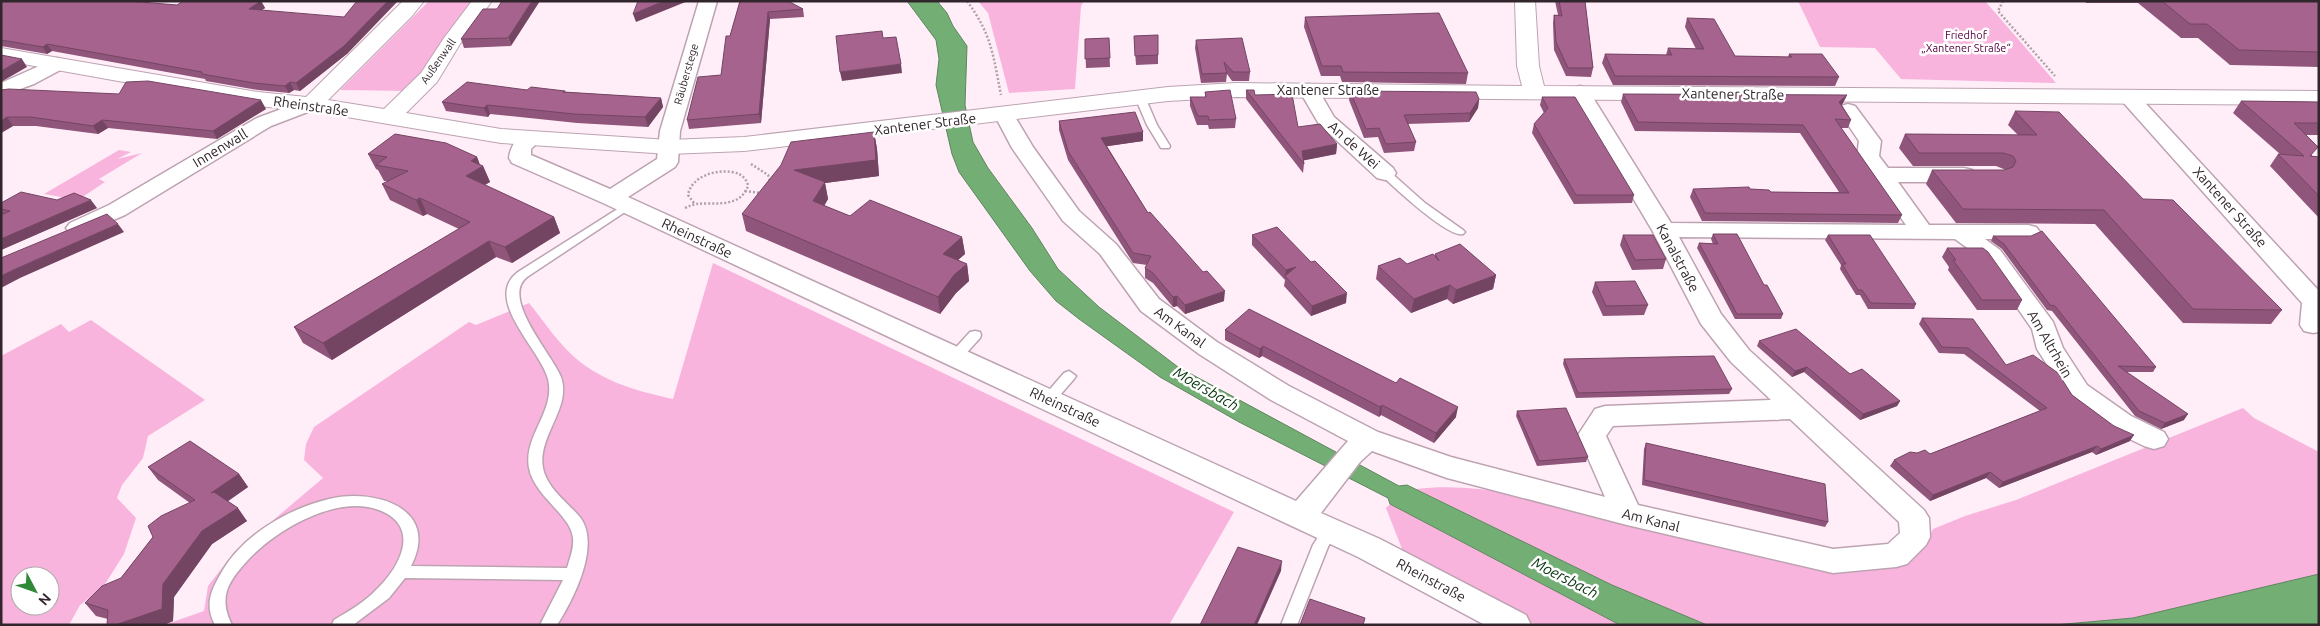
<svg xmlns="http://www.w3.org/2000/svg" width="2320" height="626" font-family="Ubuntu,sans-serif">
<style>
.green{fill:#f8b4dd;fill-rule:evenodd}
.water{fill:#73ae75;stroke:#5f855f}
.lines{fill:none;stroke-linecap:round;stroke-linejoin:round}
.service-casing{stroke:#bda3b2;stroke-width:3}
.minor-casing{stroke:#bda3b2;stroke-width:3}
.tertiary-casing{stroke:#bda3b2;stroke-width:2}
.path{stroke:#afa0a9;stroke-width:2.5;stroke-dasharray:2 2;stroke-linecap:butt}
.service{fill:#fff;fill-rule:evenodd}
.minor{fill:#fff;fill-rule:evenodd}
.tertiary{fill:#fff;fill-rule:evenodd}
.wall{fill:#8f557a}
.shaded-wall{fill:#744563}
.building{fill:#a6638e;stroke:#744563}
.labels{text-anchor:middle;stroke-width:5;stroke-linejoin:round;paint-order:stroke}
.far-park-label{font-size:11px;fill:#550040;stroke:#fff}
.far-street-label{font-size:11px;fill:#31262c;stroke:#fff}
.street-label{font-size:14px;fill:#31262c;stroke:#fff}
.water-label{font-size:15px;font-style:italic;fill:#06330d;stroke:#fff}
</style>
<rect width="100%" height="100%" fill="#ffeef8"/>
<path class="green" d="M429,1h45l-66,90 -68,-1z
M978,1h106l-3,5 -6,83 -66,4 -21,-80z
M1798,1h187l71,82 -155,-4 -26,-31 -55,-1z
M119,150l12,2 -14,7 25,-6 -43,26 6,3 -27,18 -34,-6z
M713,263l521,249 -65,113h-1005l40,-14 4,-25 24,-31 91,-77 -19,-18 2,-16 8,-17 155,-105 7,3 53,-22c13,16 25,34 39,48 28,29 68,40 105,48z
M91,320l114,80 -57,36 -5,22 -21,27 -5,13 19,20 -12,36 -22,35 -22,16 -11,20h-68v-269l60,-32 8,8zM20,576h30v30h-30z
M2243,408l11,10 65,34v122l-186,44 -79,7h-347l-95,-40 -196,-96c35,-4 67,0 102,5l320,76h30l18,-2 42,-28 5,-11 32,-13 51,-16z
M1390,504l230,121h-84l-132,-71 -18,-46z"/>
<path class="water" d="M907,1h30l10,12 6,13 14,20 -2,59 8,37 15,26 44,60 26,41 41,38 79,60 221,119 8,-1 205,100 95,40h-87l-230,-121 -2,-6 -149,-76 -79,-45 -81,-58 -23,-18 -26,-30 -71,-99 -7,-18 -16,-69 3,-26 -3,-19z
M2319,574v51h-265l79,-7z"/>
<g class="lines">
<defs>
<path id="service" d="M1140,94l5,3 12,28 13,21 -1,2h-8l-14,-23 -12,-28z
M1385,170l4,1 36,32 38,27 2,2 -2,2c-15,4 -69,-47 -82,-59l-1,-2 1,-2z
M627,203l6,3 -2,2 -104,69c-27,21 25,77 34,100 11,31 -24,59 -18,91 4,20 23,33 36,48 23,27 -5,83 -22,109h-17l23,-45 -158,-2 -16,20 -32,24 -3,3h-22l2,-5c15,-9 31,-18 43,-31 24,-23 44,-63 2,-79 -42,-16 -104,20 -132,51 -19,21 -29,36 -15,64h-17c-10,-19 -5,-33 5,-50 21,-39 67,-66 109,-76 45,-11 112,9 82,67l156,2c3,-10 7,-20 6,-30 -2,-23 -39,-42 -44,-70 -6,-32 27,-57 19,-89 -7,-29 -66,-80 -30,-107z
M975,331l5,1 1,3 -1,3 -20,22h-10l-2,-3 2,-3 20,-22z
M1069,371l7,5 -2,3 -20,23h-10l-2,-3 2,-3 20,-23z
M1330,524l5,2 2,4 -9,17 -31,78h-16l32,-80 12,-19z"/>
<path id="minor" d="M699,1h18l-37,130 -2,31 -3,5 -47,30 668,304 52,-60 -77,-41 -72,-46 -58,-43 -41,-57 -37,-33 -51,-73 -18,-34 3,-4 7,-2 7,2 22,37 46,64 37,33 43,55 58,43 72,44 89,46 73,25 154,40 -27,-62 17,-26 10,-3 166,-6 -40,-38 -30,-38 -49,-94 -82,-138 3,-4 7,-2 7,2 84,135 235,2 -49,-69 2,-15 -21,-31 3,-4 7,-2 7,2 26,35 -2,15 9,12h76l8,2 3,5 -3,5 -8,2h-66l31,43h99l8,2 4,5 -4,5 -8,2h-43l15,11 53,72 10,26 24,37 44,31 33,16 4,7 -4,7 -10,3 -10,-3 -33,-16 -42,-31 -32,-50 -5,-20 -48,-69 -29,-21 -276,-2 42,77 28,36 175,160 5,8 1,19 -4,8 -19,19 -11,3 -63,6 -206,-48 -180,-47 -75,-27 -12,11 -39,51 59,26 146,76 5,10h-46l-127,-68 -755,-354 -91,-40 -3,-5c2,-15 12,-28 28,-23l4,4 -10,10v6l79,34 47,-30 3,-28zM1790,419l109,103 1,11 -12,11 -55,5 -195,-44 -32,-69 7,-10z
M57,58l7,2 3,4 -3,4 -30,16 -33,12v-13z
M1309,84l7,2 18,31 59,51 3,5 -3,5 -8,2 -8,-2 -58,-54 -20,-34 3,-4z
M2129,91l7,2 183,198v41l-6,1 -9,-2 -4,-6 2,-22 -180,-202 -3,-4 3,-4z
M311,98l7,2 3,4 -3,4 -47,18 -146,89 -47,20 -8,-2 -4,-5 4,-5 39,-18 148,-87z"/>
<path id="tertiary" d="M403,1h21l-12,15 -84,84 56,9 37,-36 23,-35 28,-37h20l-32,43 -23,38 -31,31 95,16 168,11 75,-3 424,-50 68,-4 286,3 -5,-20 -2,-65h20l4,65 5,20 775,5v14l-1083,-8 -68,4 -424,50 -75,3 -168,-11 -190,-32 -53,-5 -257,-46v-12l257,44 48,5z"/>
</defs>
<use href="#service" class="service-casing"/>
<use href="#minor" class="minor-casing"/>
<use href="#tertiary" class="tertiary-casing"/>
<path class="path" d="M967,1c25,34 26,54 34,94
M2003,1l-5,10 57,65
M751,164l17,11 3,8
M745,191l17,2
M685,208c4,-2 7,-3 11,-4 16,-2 41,4 50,-14 3,-4 2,-7 -1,-11 -3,-4 -7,-6 -13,-7 -17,-3 -41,5 -44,23l6,8"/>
<use href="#service" class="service"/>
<use href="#minor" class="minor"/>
<use href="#tertiary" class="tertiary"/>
</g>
<path class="wall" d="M1,1l176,4 84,-4 4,7 -3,2 86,43 -48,38 -6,-1 -5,3 -31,-3 -52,-9 -1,-2 -153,-28 -5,3 -46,-8z
M740,1l63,8 1,8 -34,2 -9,104 -72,6 -2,-9 34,-45 9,-39z
M1555,1h30l8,67 -2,9 -25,-1 -12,-26 -1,-27 1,-8h4z
M2085,1h234v66l-89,-2 -32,-27h-17l-43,-35h-52z
M497,9l14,37 -47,2 -3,-9z
M1305,17l163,56 -2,11 -124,-2 -2,-6h-19l-17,-49z
M1687,18l48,38 53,1 1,-3 50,23 -4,9 -222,-1 -11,-22 3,-9 61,1 2,-7 28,1 -11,-22z
M1158,35v29l-22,1 -2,-29z
M1109,38l1,29 -24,1 -1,-29z
M1196,40l54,32 -1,9h-17l-5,-7 -1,8 -25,1 -6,-35z
M1,90l265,19 -49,30 -109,-11 -10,6 -62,-8h-23l-12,7z
M527,90l38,1 1,1 95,6 2,9 -15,20 -71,-4 -87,-9 -2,3 -42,-6 -4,-9z
M1246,90l52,37 39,17 -1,10 -32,6v4l-1,9 -57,-74z
M1350,91l129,8 -1,9 -9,14 -62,2 9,18 -2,9 -30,2 -6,-16 -14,1 -15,-38z
M1205,92l31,27 -1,9 -26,1 -1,-4h-11l-7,-19v-9h15z
M1623,94l224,1 -5,10 9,15 -3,8h-7l61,87 -4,8 -196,-2 -12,-24 3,-8h57l21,3h68l-39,-59 -165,-2 -14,-29z
M1542,97l92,98 -2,8 -58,1 -42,-71 2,-9 10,-11 -4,-8z
M2241,101l78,1v33h-13l6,21 7,1v61l-49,-52 8,-12h2l-47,-41z
M2015,111l128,88 139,111 -11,14 -88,-1 -88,-99 -139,-1 -30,-39 6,-14h74l-10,-4h-83l-14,-18 6,-14 113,1 -10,-10z
M1059,121l84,11v9l-36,5 41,67 76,88 -39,13 -8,-8 -4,1 -20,-24 -8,-5v-10l2,-3 -14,-2 -65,-103 -9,-30z
M874,132l3,17 2,27 -54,7 3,16 -4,7 26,10 112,21 3,17 -7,6 9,4 2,17 -13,12 -16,21 -194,-83 -4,-17z
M368,154l109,3 3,8 3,1 7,16 -6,3 70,32 6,16 -48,30 -16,-6 -164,103 -29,-17 -9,-16 165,-98 -32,-15 -4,2 -33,-16 -8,-16 6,-3h-4l-6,-11 -2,-1z
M57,200l40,8 -96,42v-47z
M1713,234l51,51 19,29 -2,5h-46l-38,-71 2,-5 14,1 -2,-5z
M1252,235l59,27 35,41 -35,13 -27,-30 1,-6 -33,-35z
M1623,235l43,24 -3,10 -31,1 -12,-25z
M1828,235l88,69 -2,5h-46l-8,-14h-4l-16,-26 1,-4 -16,-25z
M1993,236h38l125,131 -3,5h-27l58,48 -23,9 -26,-13 -83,-105 -5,-1 -45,-61 -11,-8z
M1947,248l75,52 -5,10h-40l-29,-40 1,-3 -7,-10z
M1435,254l61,21 -3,14 -40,15 -6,-5 -36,14 -35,-34 2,-13 29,-2 28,-7z
M1595,282l53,23 -4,10 -41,1 -11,-24z
M1922,318l84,47 66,30 58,46 -34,14 -4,-3 -93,36 -13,-10 -56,23 -40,-35 4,-6 23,-7 13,1 110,-43 -76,-57 -25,-1 -20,-29z
M1225,330l231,87 -22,26 -53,-28 -2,2 -117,-61 -3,2 -34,-18z
M1759,341l91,33 50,27 -3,5 -37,14 -56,-48 -12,5 -35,-31z
M1564,359l168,30 -3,5 -153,4 -13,-34z
M1517,411l71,46 -2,5 -49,4 -21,-50z
M1646,443l182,79 -3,5 -183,-42 2,-36z
M148,467l91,7 9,13 -20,14 19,20 -35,23 -38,53 -1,24 -9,4h-57l1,-6 -12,-3 -11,-13 36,-25 32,-41 37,-34 -32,-23z"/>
<path class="shaded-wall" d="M261,1l4,7 -13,8 -3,-7z
M388,1h10l-50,52 -48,38 -4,-8z
M532,1h8l-29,45 -3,-8z
M664,1h24l-52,21 -3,-8z
M768,12l2,7 -9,104 -2,-9z
M47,44l5,7 -5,3 -4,-7z
M22,59l5,8 -26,15v-11z
M901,64l1,9 -60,8 -2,-9z
M290,82l4,8 -5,3 -4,-7z
M1847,95l-4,8 -7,7 3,-8z
M661,98l2,9 -15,20 -3,-10z
M1479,99l-1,9 -9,14 1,-9z
M261,100l5,9 -49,30 -4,-8z
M487,105l3,9 -2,3 -4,-9z
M7,117l6,9 -12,7v-12z
M102,120l6,8 -10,6 -5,-8z
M874,132l3,17 2,27 -54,7 3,16 -11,19 -23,-48z
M1143,132v9l-41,6 -1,-9z
M1337,144l-1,10 -35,7 1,-10z
M477,157l4,11 2,-2 7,16 -17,10 -7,-16 5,-15z
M420,198l7,16 -4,2 -7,-16z
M91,200l6,8 -96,42v-11z
M554,217l6,16 -48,30 -7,-16z
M118,224l6,8 -104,46 -19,10v-12l12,-6z
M962,237l3,17 -20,17 -2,-17z
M489,241l7,16 -164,103 -9,-17z
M967,264l2,17 -13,12 -16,21 -2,-17 16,-22z
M1296,267l-11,10 1,-7z
M1496,275l-3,14 -40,15 3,-14z
M1450,285l-3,14 -36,14 3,-14z
M1225,291l-1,10 -39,13v-9z
M1347,293l-1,10 -35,13 1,-10z
M1177,296v10l-4,1v-10z
M1263,346l-1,10 -3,2 1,-9z
M1807,367l-3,5 -12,5 3,-6z
M1900,401l-3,5 -37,14 3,-6z
M1382,405l-1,10 -2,2 1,-10z
M1458,407l-2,10 -22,26 2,-10z
M2188,414l-4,6 -23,9 4,-6z
M2134,435l-4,6 -34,14 5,-6z
M2097,446l-5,6 -93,36 4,-6z
M1990,472l-4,6 -56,23 3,-6z
M239,474l9,13 -27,19 -10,-13z
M238,508l9,13 -35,23 -38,53 -1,24 -9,4h-49l48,-41 39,-53z
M1282,561l-1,10 -24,54h-3z"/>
<path class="building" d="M1,1h127l49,4 6,-4h78l-12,8 95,8 13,-16h31l-44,45 -48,37 -6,-1 -5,4 -31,-3 -52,-9v-2l-155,-28 -4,3 -42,-7z
M502,1h30l-24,37 -47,1 22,-30h14z
M638,1h26l-31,13z
M740,1h48l15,8 -35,3 -9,102 -72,6 11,-43 23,-2 5,-39h4z
M1559,1h26l8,67h-25l-12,-26 -2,-27 8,1z
M2162,1h157v51l-80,-2 -32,-26h-17z
M1439,13l29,60 -125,-1 -2,-6h-19l-17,-49z
M1687,18l27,1 21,37 57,1 -3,-3h33l17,23 -224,-1 -10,-22 67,1 -4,-7 36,1z
M882,31l1,7 13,-1 5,27 -61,8 -4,-36z
M1158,35v20l-23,1 -1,-20z
M1109,38l1,20 -25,1v-20z
M1242,38l8,34h-17l-9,-10 3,11 -25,1 -6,-34z
M1,55l21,4 -21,12z
M148,81l113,19 -48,31 -111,-11 -9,6 -62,-9h-24l-6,4v-31l8,-1 110,5 7,-12z
M467,82l60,8 4,-3 34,4 -2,1 98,6 -16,19 -71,-3 -87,-9 -3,3 -42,-6z
M1230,90l6,29 -27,1 -1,-4h-10l-8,-19h16l-1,-5z
M1246,90h8l1,5 37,-1 6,33 22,-3 17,20 -35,7 2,13z
M1350,91l126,1 3,7 -9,14 -66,2 12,27 -30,2 -7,-16 -13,1z
M1623,94l224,1 -8,7 12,18 -16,-1 67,96 -197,-2 -12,-24 56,-2 1,2 19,1 2,2 78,1 -46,-68 -165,-3z
M1542,97h33l59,98h-58l-42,-71 14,-16z
M2241,101l78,1v21h-25l24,24 -8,9 9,1v39l-41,-42 26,2z
M2015,111l44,1 84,87 30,1 109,110 -89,-1 -89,-99 -141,-1 -31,-39h72l9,-3 3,-6 -3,-5 -10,-3h-84l-14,-19 132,1z
M1135,112l8,20 -42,6 47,75 2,-1 53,60 4,-1 18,20 -40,14 -8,-9 -4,1 -20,-24 -8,-5 6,-12 -18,-3 -65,-102 -9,-30z
M874,132l2,28 -82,10 31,12 -12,19 37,15 20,-16 92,37 -19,17 24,10 -13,11 -16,22 -196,-83 39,-49 10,-23z
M395,134l51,9 31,14 -6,4 12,5 -17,10 88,41 -49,30 -16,-6 -166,102 -29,-16 176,-105 -50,-24 -4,2 -34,-16 26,-13 -32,-6 11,-8 -19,-3z
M21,192l36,8 17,-7 17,7 -90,39v-24l9,-4 -9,-2v-6z
M107,214l11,10 -105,46 -12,6v-18z
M1277,227l34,35 4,-1 32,32 -35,13 -27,-30 11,-9 -10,3 -34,-35z
M2042,231l114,136 -38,-1 70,48 -23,9 -26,-12 -84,-105 -5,-1 -46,-61 -11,-8h38z
M1713,234h24l27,51h3l16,29h-46l-38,-71 19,1z
M1623,235h30l13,24 -31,1z
M1828,235h42l46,69 -45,-1 -9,-13h-4l-16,-26h4z
M1460,244l36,31 -40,15 -6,-5 -36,14 -36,-33 22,-8 7,6 26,-10 6,7 -4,-7z
M1947,248h36l5,4 34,48h-40l-29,-40h3z
M1635,281l13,24 -42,1 -11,-24z
M1249,309l147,74 4,-5 58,29 -22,26 -54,-28 -2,2 -117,-61 -3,3 -35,-19z
M1922,318l51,1 33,46 27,-10 25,18 14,22 42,31 20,9 -33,14 -4,-3 -94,36 -13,-10 -57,23 -39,-35 16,-8 7,1 8,-3 5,4 117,-46 -79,-60 -26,-1z
M1796,329l54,45 12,-5 38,32 -37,13 -56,-47 -12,4 -36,-30z
M1714,356l18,33 -154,4 -14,-34z
M1566,408l22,49 -49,4 -22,-50z
M190,441l49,33 -28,19 3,-1 24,16 -36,23 -39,53 -1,25 -47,16h-8l1,-15 -23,-7 17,-17 19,-8 32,-41 -5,-11 13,-10 34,-16 -47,-33z
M1646,443l179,41 3,38 -184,-42z
M1238,547l44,14 -28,64h-54z
M1310,599l55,19 -2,7h-63z"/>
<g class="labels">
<g class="far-park-label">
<text x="1966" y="39">Friedhof<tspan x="1966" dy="13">„Xantener Straße“</tspan></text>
</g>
<g class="far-street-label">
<text transform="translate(438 61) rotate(-55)" y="4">Außenwall</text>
<text transform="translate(686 74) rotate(-74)" y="4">Räuberstege</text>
</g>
<g class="street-label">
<text x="1328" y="95">Xantener Straße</text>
<text transform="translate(1733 94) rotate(1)" y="5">Xantener Straße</text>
<text transform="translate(311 106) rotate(8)" y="5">Rheinstraße</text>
<text transform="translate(925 124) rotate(-7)" y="5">Xantener Straße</text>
<text transform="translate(1354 145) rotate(42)" y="5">An de Wei</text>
<text transform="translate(220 148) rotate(-31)" y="5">Innenwall</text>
<text transform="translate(2230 207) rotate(48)" y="5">Xantener Straße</text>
<text transform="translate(697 238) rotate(25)" y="5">Rheinstraße</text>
<text transform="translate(1678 258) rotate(62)" y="5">Kanalstraße</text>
<text transform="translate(1180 327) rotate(36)" y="5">Am Kanal</text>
<text transform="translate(2050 344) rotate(60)" y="5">Am Altrhein</text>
<text transform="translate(1065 407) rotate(25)" y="5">Rheinstraße</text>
<text transform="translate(1651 520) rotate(14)" y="5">Am Kanal</text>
<text transform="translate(1431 580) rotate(28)" y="5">Rheinstraße</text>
</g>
<g class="water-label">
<text transform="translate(1206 389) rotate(30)" y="5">Moersbach</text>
<text transform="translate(1565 578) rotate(27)" y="5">Moersbach</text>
</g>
</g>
<rect width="2320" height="626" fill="none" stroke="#31262c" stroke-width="5"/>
<g transform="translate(35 591) rotate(131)"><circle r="24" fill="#ffffff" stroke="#ada8ab"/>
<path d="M0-4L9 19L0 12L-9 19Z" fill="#2f8939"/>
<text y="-8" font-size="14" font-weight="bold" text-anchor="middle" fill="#31262c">N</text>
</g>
</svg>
